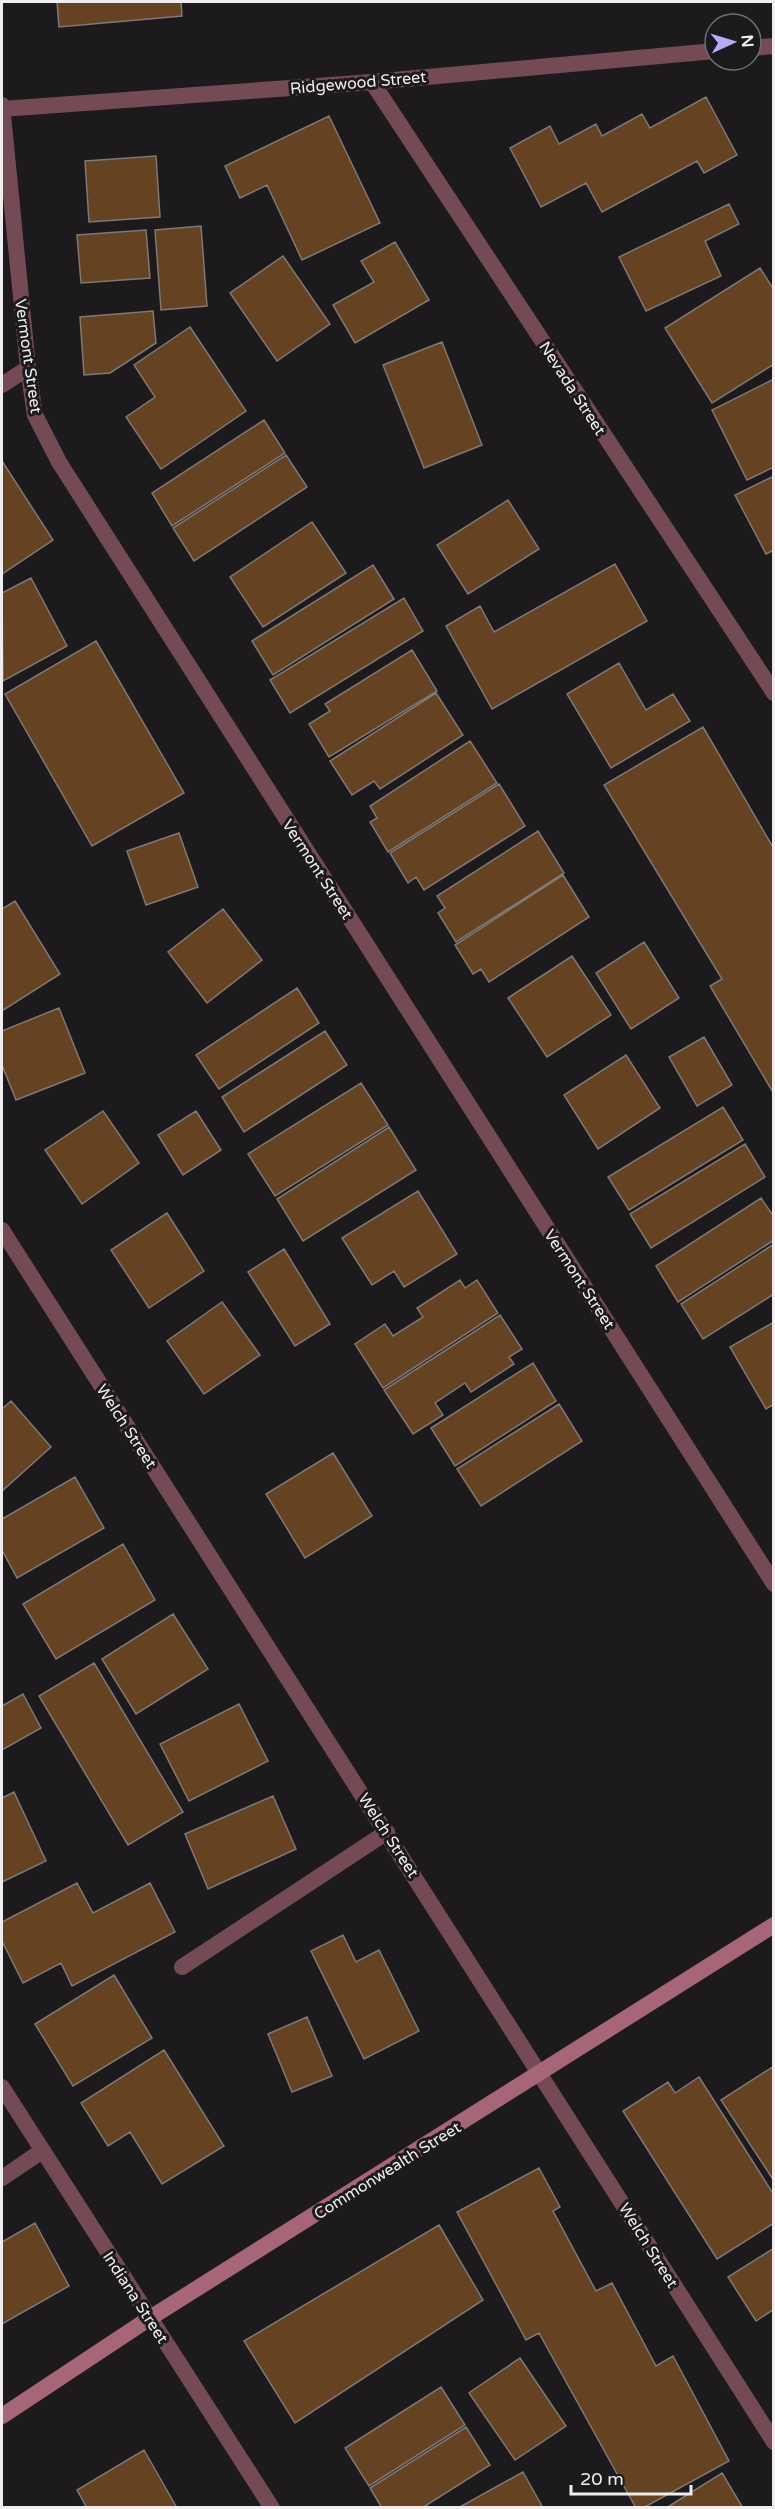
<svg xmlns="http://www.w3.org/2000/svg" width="775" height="2509" font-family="'Varela Round',sans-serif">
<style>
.building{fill:#654222;stroke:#7e7975;stroke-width:1.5}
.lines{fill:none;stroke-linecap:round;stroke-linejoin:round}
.service{stroke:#744b55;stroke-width:16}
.minor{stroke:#744b55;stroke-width:16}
.tertiary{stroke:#744b55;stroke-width:16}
.secondary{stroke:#a76677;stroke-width:16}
.labels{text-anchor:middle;stroke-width:6;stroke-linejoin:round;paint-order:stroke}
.street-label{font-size:16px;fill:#efedf0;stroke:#1d1a1d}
</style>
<rect width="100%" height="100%" fill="#1d1a1d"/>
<path class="building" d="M57,2h124l1,14 -123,11z
M706,97l31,58 -33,18 -7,-12 -95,51 -16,-29 -45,24 -31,-59 40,-22 9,18 37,-20 6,12 40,-22 8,14z
M329,116l51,107 -78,37 -35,-75 -27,13 -15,-32z
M156,156l4,61 -71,5 -4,-61z
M729,204l10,20 -34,17 16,35 -75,35 -27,-54z
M201,226l6,80 -46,4 -6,-80z
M146,230l4,48 -69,5 -4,-48z
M395,242l34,58 -74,43 -22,-38 41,-23 -13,-21z
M283,256l47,68 -53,37 -47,-68z
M760,268l14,22v74l-62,39 -47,-75z
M153,311l3,32 -46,30 -26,2 -4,-58z
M190,327l56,84 -85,58 -35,-52 29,-20 -21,-32z
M442,342l40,103 -58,23 -41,-103z
M774,379v88l-27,13 -35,-70z
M264,420l21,33 -113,73 -20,-33z
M286,455l21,32 -113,74 -21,-33z
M2,461l51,79 -51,34z
M774,476v74l-8,4 -31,-59z
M508,500l31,49 -71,45 -31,-49z
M312,522l34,51 -83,54 -33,-50z
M615,564l32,57 -155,88 -46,-83 34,-20 14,26z
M373,565l21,34 -121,76 -21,-34z
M31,578l36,68 -64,35 -1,-88z
M404,598l19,33 -133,82 -20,-33z
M96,641l88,152 -92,53 -87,-152z
M412,650l25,41 -108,66 -20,-33 21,-13 -5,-7z
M619,663l27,47 27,-16 17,27 -79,47 -44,-74z
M436,693l27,42 -83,54 -6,-8 -22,14 -22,-34z
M703,727l71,122v245l-64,-108 12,-7 -118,-194z
M470,741l27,42 -109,69 -18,-30 7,-4 -7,-12z
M499,784l26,42 -101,64 -8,-13 -8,6 -18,-30z
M538,831l26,42 -108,69 -18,-29 7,-5 -8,-12z
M179,833l19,54 -52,18 -19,-54z
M563,875l26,42 -100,65 -8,-13 -8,5 -18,-29z
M15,901l45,73 -58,37v-102z
M223,909l39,51 -55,43 -39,-51z
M644,942l35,56 -48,31 -35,-56z
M572,956l39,59 -64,42 -39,-59z
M297,988l22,35 -100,66 -23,-34z
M59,1008l26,65 -69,27 -14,-35v-34z
M325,1031l22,34 -103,67 -22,-35z
M704,1037l28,48 -35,21 -28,-49z
M626,1055l34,53 -62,41 -34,-54z
M361,1083l27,42 -113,71 -27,-42z
M723,1107l20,33 -114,70 -21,-33z
M103,1111l36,52 -57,41 -37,-54z
M196,1111l25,39 -38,25 -25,-40z
M389,1127l27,43 -113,71 -26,-42z
M745,1144l20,33 -114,71 -21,-34z
M418,1191l39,63 -53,33 -10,-16 -22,14 -30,-47z
M761,1198l13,19v23l-96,62 -22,-36z
M167,1213l37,58 -55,37 -38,-58z
M774,1244v50l-71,45 -22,-35z
M284,1249l46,75 -35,22 -47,-74z
M460,1280l5,8 12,-8 21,33 -115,75 -28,-44 30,-20 8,12 30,-19 -6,-9z
M222,1302l38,53 -56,39 -37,-53z
M500,1315l22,34 -13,8 5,7 -43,28 -6,-9 -30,20 8,12 -30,19 -29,-44z
M774,1322v82l-8,5 -36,-62z
M533,1363l23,38 -101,65 -24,-38z
M11,1401l40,46 -49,44v-82z
M559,1404l23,37 -101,65 -24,-37z
M333,1453l39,63 -67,42 -39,-64z
M75,1477l29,51 -87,50 -15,-28v-31z
M123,1544l32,56 -99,59 -33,-55z
M173,1614l35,55 -72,45 -34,-55z
M94,1663l89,149 -55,33 -89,-149z
M23,1694l18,34 -39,22v-44z
M239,1704l29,57 -79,40 -29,-57z
M14,1792l32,69 -44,21v-84z
M273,1796l23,53 -88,40 -23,-55z
M77,1883l16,30 57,-30 25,49 -103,54 -11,-23 -38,20 -21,-42v-19z
M343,1935l13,27 23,-12 40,81 -55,28 -53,-108z
M114,1975l38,63 -79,48 -38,-62z
M307,2017l25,59 -40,16 -24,-58z
M164,2050l60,96 -62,38 -32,-52 -22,14 -27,-43z
M774,2066v115l-53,-81z
M699,2077l75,118v28l-57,36 -94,-148 45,-29 7,11z
M539,2168l21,39 -7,4 43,80 16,-8 44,83 17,-10 56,105 -86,47h-7l-97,-175 -13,7 -69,-128z
M35,2223l34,63 -67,38v-82z
M439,2225l44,75 -188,123 -51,-82z
M774,2248v61l-18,12 -28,-44z
M520,2358l46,68 -51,34 -46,-67z
M441,2387l24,38 -96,61 -24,-38z
M466,2427l24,38 -68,43h-40l-12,-20z
M144,2450l33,58h-90l-10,-18z
M523,2472l20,36h-85z
M722,2473l21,35h-77z"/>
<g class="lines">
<path class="service" d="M182,1967l205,-135
M2,2178l40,-27"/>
<path class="minor" d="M751,48l23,-2
M372,82l402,611
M2,105l26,263 7,47 24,47 715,1122
M2,109l370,-27 343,-31
M2,385l26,-17
M2,2087l270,421"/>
<path class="tertiary" d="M2,1230l772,1212"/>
<path class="secondary" d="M2,2416l148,-98 624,-393"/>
</g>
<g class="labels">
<g class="street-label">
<text transform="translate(358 82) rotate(-5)" y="6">Ridgewood Street</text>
<text transform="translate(29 356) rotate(82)" y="6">Vermont Street</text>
<text transform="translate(573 388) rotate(57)" y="6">Nevada Street</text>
<text transform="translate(318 869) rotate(57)" y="6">Vermont Street</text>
<text transform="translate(580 1279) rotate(57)" y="6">Vermont Street</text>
<text transform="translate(127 1426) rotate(57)" y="6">Welch Street</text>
<text transform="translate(389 1835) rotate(57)" y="6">Welch Street</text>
<text transform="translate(387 2170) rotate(-32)" y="6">Commonwealth Street</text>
<text transform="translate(649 2245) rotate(58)" y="6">Welch Street</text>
<text transform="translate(136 2297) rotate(57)" y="6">Indiana Street</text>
</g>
</g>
<rect width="775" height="2509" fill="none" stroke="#efedf0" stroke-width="6"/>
<g transform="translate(733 42) rotate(86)"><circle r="28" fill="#1d1a1d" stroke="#716e71" stroke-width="1.5"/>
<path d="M0-4.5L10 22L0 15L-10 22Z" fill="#b5acf8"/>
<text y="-9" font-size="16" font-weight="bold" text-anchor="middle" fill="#efedf0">N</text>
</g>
<path d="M571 2485v9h120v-9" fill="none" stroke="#efedf0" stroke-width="3"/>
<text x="580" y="2485" font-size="18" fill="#efedf0" stroke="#1d1a1d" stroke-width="4.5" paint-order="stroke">20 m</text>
</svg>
